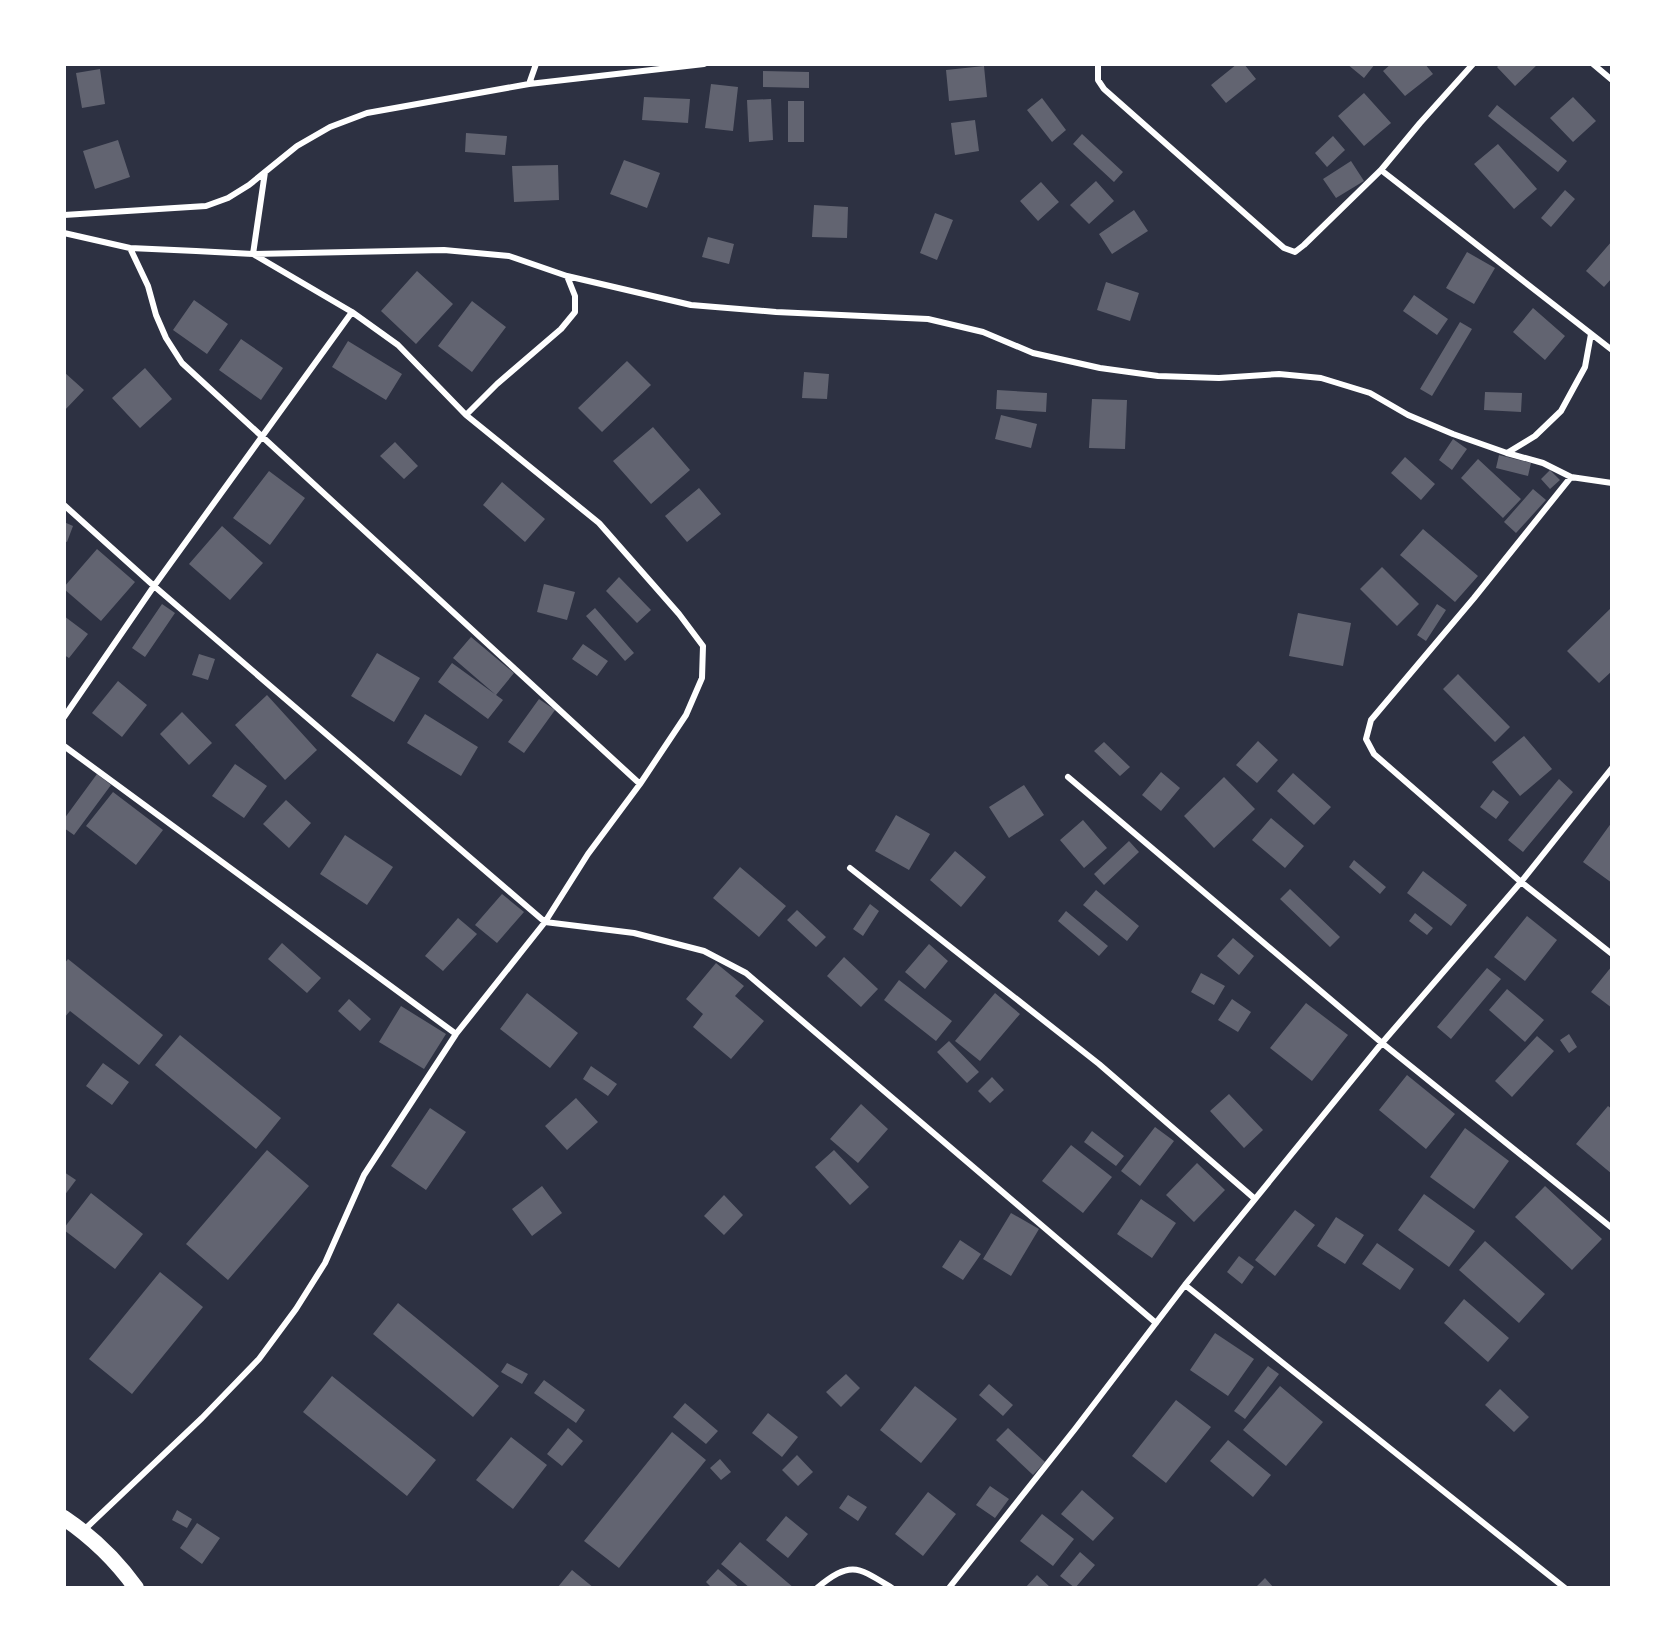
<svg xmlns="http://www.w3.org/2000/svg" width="1676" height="1652" font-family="'Playfair Display',serif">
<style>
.building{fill:#626471}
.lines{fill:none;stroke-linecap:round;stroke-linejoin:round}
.minor{stroke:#fff;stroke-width:6}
.trunk{stroke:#fff;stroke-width:16}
</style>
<rect width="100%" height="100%" fill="#2d3142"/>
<path class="building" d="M1237,64h7l12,15 -30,24 -15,-18z
M1347,64h28l-11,14z
M1391,64h34l8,10 -28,22 -22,-25z
M1500,64h38l-23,22 -18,-19z
M984,66l3,31 -38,4 -3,-31z
M100,69l5,35 -23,4 -6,-35z
M763,71l46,1v16l-46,-1z
M711,84l27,3 -5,44 -28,-3z
M1364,93l27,30 -27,23 -26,-30z
M644,97l46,2 -2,24 -46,-3z
M1573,97l23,24 -23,21 -23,-24z
M1042,98l24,32 -14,12 -25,-32z
M771,99l2,41 -24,2 -2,-42z
M788,101h16v41h-16z
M1497,105l70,56 -9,11 -70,-56z
M975,120l4,31 -24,4 -4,-32z
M466,133l41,3 -2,19 -40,-3z
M1082,134l41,38 -9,10 -41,-38z
M1333,136l12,14 -18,17 -12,-14z
M118,140l12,37 -35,12 -12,-38z
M1498,144l39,45 -23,20 -40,-45z
M624,160l36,13 -13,35 -37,-14z
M1351,161l13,20 -28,17 -13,-19z
M558,165l1,35 -45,2 -2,-36z
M1096,181l18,20 -25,23 -19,-19z
M1041,182l18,20 -21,19 -18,-20z
M1565,190l10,9 -24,28 -10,-9z
M814,205l34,2 -1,31 -35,-1z
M1134,210l14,21 -36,23 -13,-20z
M935,213l18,7 -16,40 -17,-7z
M708,237l26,7 -5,20 -27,-7z
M1612,241v37l-8,9 -18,-16z
M1467,252l28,16 -21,36 -28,-16z
M417,271l36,33 -37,40 -35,-33z
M1106,282l33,11 -9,28 -33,-11z
M1414,295l34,24 -11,16 -34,-24z
M194,300l34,24 -21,30 -34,-24z
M472,301l34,26 -34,45 -34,-26z
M1533,308l32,28 -20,24 -32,-28z
M1460,322l12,7 -40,67 -12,-7z
M241,339l42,29 -22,32 -42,-30z
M348,341l54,33 -16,26 -54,-33z
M627,361l24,24 -49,47 -24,-24z
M145,368l27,31 -32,29 -28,-30z
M64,372l20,18 -20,21z
M804,372l25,2 -2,25 -25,-1z
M997,390l50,3 -1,19 -50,-3z
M1485,392l37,1 -1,19 -37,-2z
M1092,399l35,1 -2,49 -36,-1z
M1001,415l36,9 -6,24 -36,-9z
M653,427l37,43 -39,34 -38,-43z
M1453,439l14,10 -15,21 -13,-10z
M395,442l23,24 -14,13 -24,-23z
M1499,455l32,8 -3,13 -32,-8z
M1405,457l30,27 -14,16 -30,-27z
M1478,459l43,40 -18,19 -42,-40z
M1550,470l10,10 -10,9 -9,-10z
M269,471l36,27 -35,47 -37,-27z
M502,482l43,37 -20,23 -42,-37z
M699,488l22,26 -34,28 -22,-26z
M1533,489l13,11 -30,33 -12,-11z
M64,522l9,4 -6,16 -3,-1z
M222,526l41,37 -33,37 -41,-36z
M1423,529l55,47 -23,26 -55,-47z
M97,549l38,33 -34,39 -37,-32v-2z
M1382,567l37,37 -22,22 -37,-37z
M619,577l32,33 -14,13 -31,-32z
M544,584l31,8 -8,28 -30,-8z
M162,604l13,9 -30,44 -13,-9z
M1437,604l9,6 -20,31 -9,-6z
M1612,607v64l-13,12 -32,-32z
M595,608l39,45 -9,8 -39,-45z
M1298,613l53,10 -8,43 -54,-10z
M64,616l24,18 -19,24 -5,-3z
M471,637l43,36 -18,22 -43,-37z
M583,644l25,17 -11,15 -25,-17z
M377,653l43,25 -26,44 -43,-26z
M199,654l16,5 -7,21 -16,-5z
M452,663l51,37 -15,19 -50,-37z
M1458,674l52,53 -15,15 -52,-53z
M118,681l29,24 -25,32 -30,-24z
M267,695l50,55 -32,30 -50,-55z
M539,699l16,11 -31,43 -16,-11z
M182,712l30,31 -23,22 -29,-31z
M425,714l53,33 -17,29 -54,-33z
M1524,736l28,33 -32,27 -28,-34z
M1258,741l20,19 -21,23 -21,-18z
M1104,742l26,25 -10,9 -26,-25z
M235,764l32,22 -23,32 -32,-22z
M1161,772l19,16 -19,23 -19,-16z
M1293,773l38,34 -17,18 -37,-34z
M97,774l14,11 -37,50 -10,-7v-9z
M1224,777l31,32 -41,39 -30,-32z
M1559,779l14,13 -50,60 -15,-12z
M1024,785l20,30 -35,23 -20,-31z
M1493,790l16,12 -13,17 -16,-12z
M113,792l50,38 -27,35 -50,-39z
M286,800l25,23 -22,25 -26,-24z
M896,815l34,19 -21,36 -34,-19z
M1271,818l33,28 -19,22 -33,-28z
M1083,820l24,28 -23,20 -24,-28z
M1612,822v61l-29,-21z
M345,835l48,32 -26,38 -47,-31z
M1129,841l10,11 -35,33 -10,-11z
M955,851l31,26 -25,30 -31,-27z
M1354,860l32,27 -6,7 -31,-27z
M740,867l46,39 -27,31 -46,-39z
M1423,871l44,34 -16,21 -44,-33z
M1290,889l50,48 -10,10 -50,-48z
M1096,890l43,36 -12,15 -44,-36z
M502,894l22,18 -27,31 -22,-18z
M870,904l9,7 -16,25 -10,-7z
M797,910l29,27 -10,10 -29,-27z
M1066,911l42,35 -9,10 -41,-35z
M1415,913l18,15 -6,7 -18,-14z
M1527,916l30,24 -32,41 -31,-24z
M458,918l19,16 -34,37 -18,-15z
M1233,938l21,18 -15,19 -22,-19z
M282,943l39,35 -14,15 -39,-34z
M929,944l19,17 -23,28 -20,-17z
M844,957l34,32 -17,18 -34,-31z
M68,959l95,76 -24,30 -69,-54 -6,7v-54z
M716,963l28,23 -9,10 29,25 -33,38 -38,-32 10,-13 -17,-15z
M1612,966v42l-21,-16z
M1487,968l14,11 -50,60 -14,-12z
M1201,973l24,13 -11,19 -23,-13z
M899,980l53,41 -16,20 -52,-41z
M1507,989l37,31 -19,22 -36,-32z
M527,993l51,40 -28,35 -50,-39z
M995,993l25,21 -40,47 -25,-20z
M349,999l22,20 -11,12 -22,-20z
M1232,999l19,13 -13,20 -20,-12z
M1306,1003l42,32 -36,46 -42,-33z
M401,1006l45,28 -22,35 -45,-27z
M1569,1034l8,13 -8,6 -9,-13z
M180,1035l101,83 -25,31 -101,-84z
M1537,1036l17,15 -42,46 -17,-16z
M949,1041l30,31 -12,11 -30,-31z
M103,1063l26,19 -17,23 -26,-19z
M591,1066l26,18 -9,12 -25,-17z
M1407,1075l48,39 -29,35 -47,-39z
M992,1077l12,13 -14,13 -12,-12z
M1229,1094l34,36 -19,18 -34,-37z
M576,1098l22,24 -31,28 -22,-24z
M861,1104l27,25 -30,34 -28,-24z
M1608,1106l4,3v65l-36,-30z
M430,1108l36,24 -40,58 -35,-24z
M1155,1127l19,14 -34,45 -19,-15z
M1465,1128l44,33 -35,48 -44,-32z
M1092,1131l32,25 -8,10 -32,-24z
M1071,1145l41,32 -29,36 -41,-32z
M267,1150l42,36 -81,94 -42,-36z
M834,1150l35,37 -19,18 -35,-38z
M1197,1163l28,27 -31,32 -28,-27z
M64,1172l12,8 -12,16z
M542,1186l20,27 -30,23 -20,-27z
M1545,1186l57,53 -30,31 -57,-53z
M91,1193l52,41 -28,35 -51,-39v-2z
M1424,1194l51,37 -26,36 -51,-37z
M724,1195l19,20 -19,20 -20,-19z
M1141,1199l35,24 -24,35 -35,-24z
M1295,1210l20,15 -40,51 -20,-16z
M1011,1213l28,16 -28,47 -28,-17z
M1336,1217l28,18 -19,29 -28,-18z
M960,1240l21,14 -18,26 -21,-13z
M1485,1241l60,53 -26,29 -60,-53z
M1377,1243l37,26 -14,21 -38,-26z
M1239,1256l15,11 -12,17 -15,-12z
M160,1272l43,35 -71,87 -43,-35z
M1464,1299l45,39 -21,24 -44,-39z
M398,1303l101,83 -26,31 -100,-83z
M1215,1333l39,26 -26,37 -38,-26z
M507,1363l21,11 -6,10 -21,-12z
M1268,1366l11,8 -34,45 -11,-8z
M846,1374l14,14 -19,19 -15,-15z
M332,1376l104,84 -29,36 -104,-84z
M544,1380l41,30 -9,13 -42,-30z
M989,1384l24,21 -10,11 -24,-21z
M915,1386l42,33 -36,44 -41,-33z
M1280,1386l43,36 -37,44 -43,-36z
M1500,1389l29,28 -15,15 -29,-27z
M1176,1400l35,27 -45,56 -34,-27z
M685,1403l33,28 -12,13 -33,-27z
M768,1413l30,24 -16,20 -30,-24z
M568,1428l15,13 -21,25 -15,-12z
M1008,1428l37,34 -12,13 -37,-35z
M672,1432l34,28 -87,108 -35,-27z
M511,1437l36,28 -34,44 -37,-29z
M1228,1440l43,35 -18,22 -43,-36z
M797,1455l16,17 -15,14 -16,-16z
M720,1459l11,13 -10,8 -11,-12z
M990,1486l19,13 -14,19 -19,-13z
M1082,1490l32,28 -21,23 -32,-27z
M928,1492l28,22 -33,42 -28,-22z
M848,1495l19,12 -9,14 -19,-13z
M177,1510l15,9 -5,9 -15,-8z
M1042,1514l32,25 -21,27 -33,-25z
M786,1516l22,18 -20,24 -22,-18z
M197,1523l23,15 -18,26 -22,-16z
M740,1542l54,46h-44l-29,-24z
M1080,1552l15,13 -20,23 -15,-12z
M718,1569l22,19h-28l-6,-6z
M572,1570l22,18h-37z
M1037,1575l14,13h-26z
M1265,1578l9,10h-19z"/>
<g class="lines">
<path class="minor" d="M1098,64v16l6,9 180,159 11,4 9,-7 77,-75
M1473,64l-53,59 -39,47 231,180
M1593,64l19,16
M529,84l7,-20
M64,215l142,-9 22,-8 21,-13 48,-39 33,-19 37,-14 162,-29 175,-20
M64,233l66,15 66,3 57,3 191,-4 65,6 58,20 124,29 85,7 152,7 55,13 50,21 67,15 58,8 61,2 60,-4 42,4 49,15 38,22 45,19 54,19 36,10 28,14 41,6
M130,248l18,38 8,29 10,23 16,25 458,421
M466,415l31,-31 64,-55 14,-17v-16l-8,-20
M1507,453l28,-17 26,-25 24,-44 6,-33
M1571,477l-97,121 -103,122 -5,19 8,15 147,128 91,72
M64,505l90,81 391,336 89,11 70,18 42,22 410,350
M64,717l90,-131 198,-274 -99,-58 12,-82
M64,746l392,288
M1068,777l314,266 230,185
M850,868l249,196 156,135
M1185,1285l380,303
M84,1530l118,-112 57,-59 37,-50 29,-46 39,-88 92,-141 89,-112 43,-68 52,-70 46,-69 16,-37 1,-32 -24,-32 -80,-91 -133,-108 -68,-70 -46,-33
M817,1588c34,-28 41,-21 75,0
M949,1588l126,-159 110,-144 197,-242 139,-161 91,-114"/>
<path class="trunk" d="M64,1518c28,19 52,42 72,70"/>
</g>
<rect width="1676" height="1652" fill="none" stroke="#ffffff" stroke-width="132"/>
</svg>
